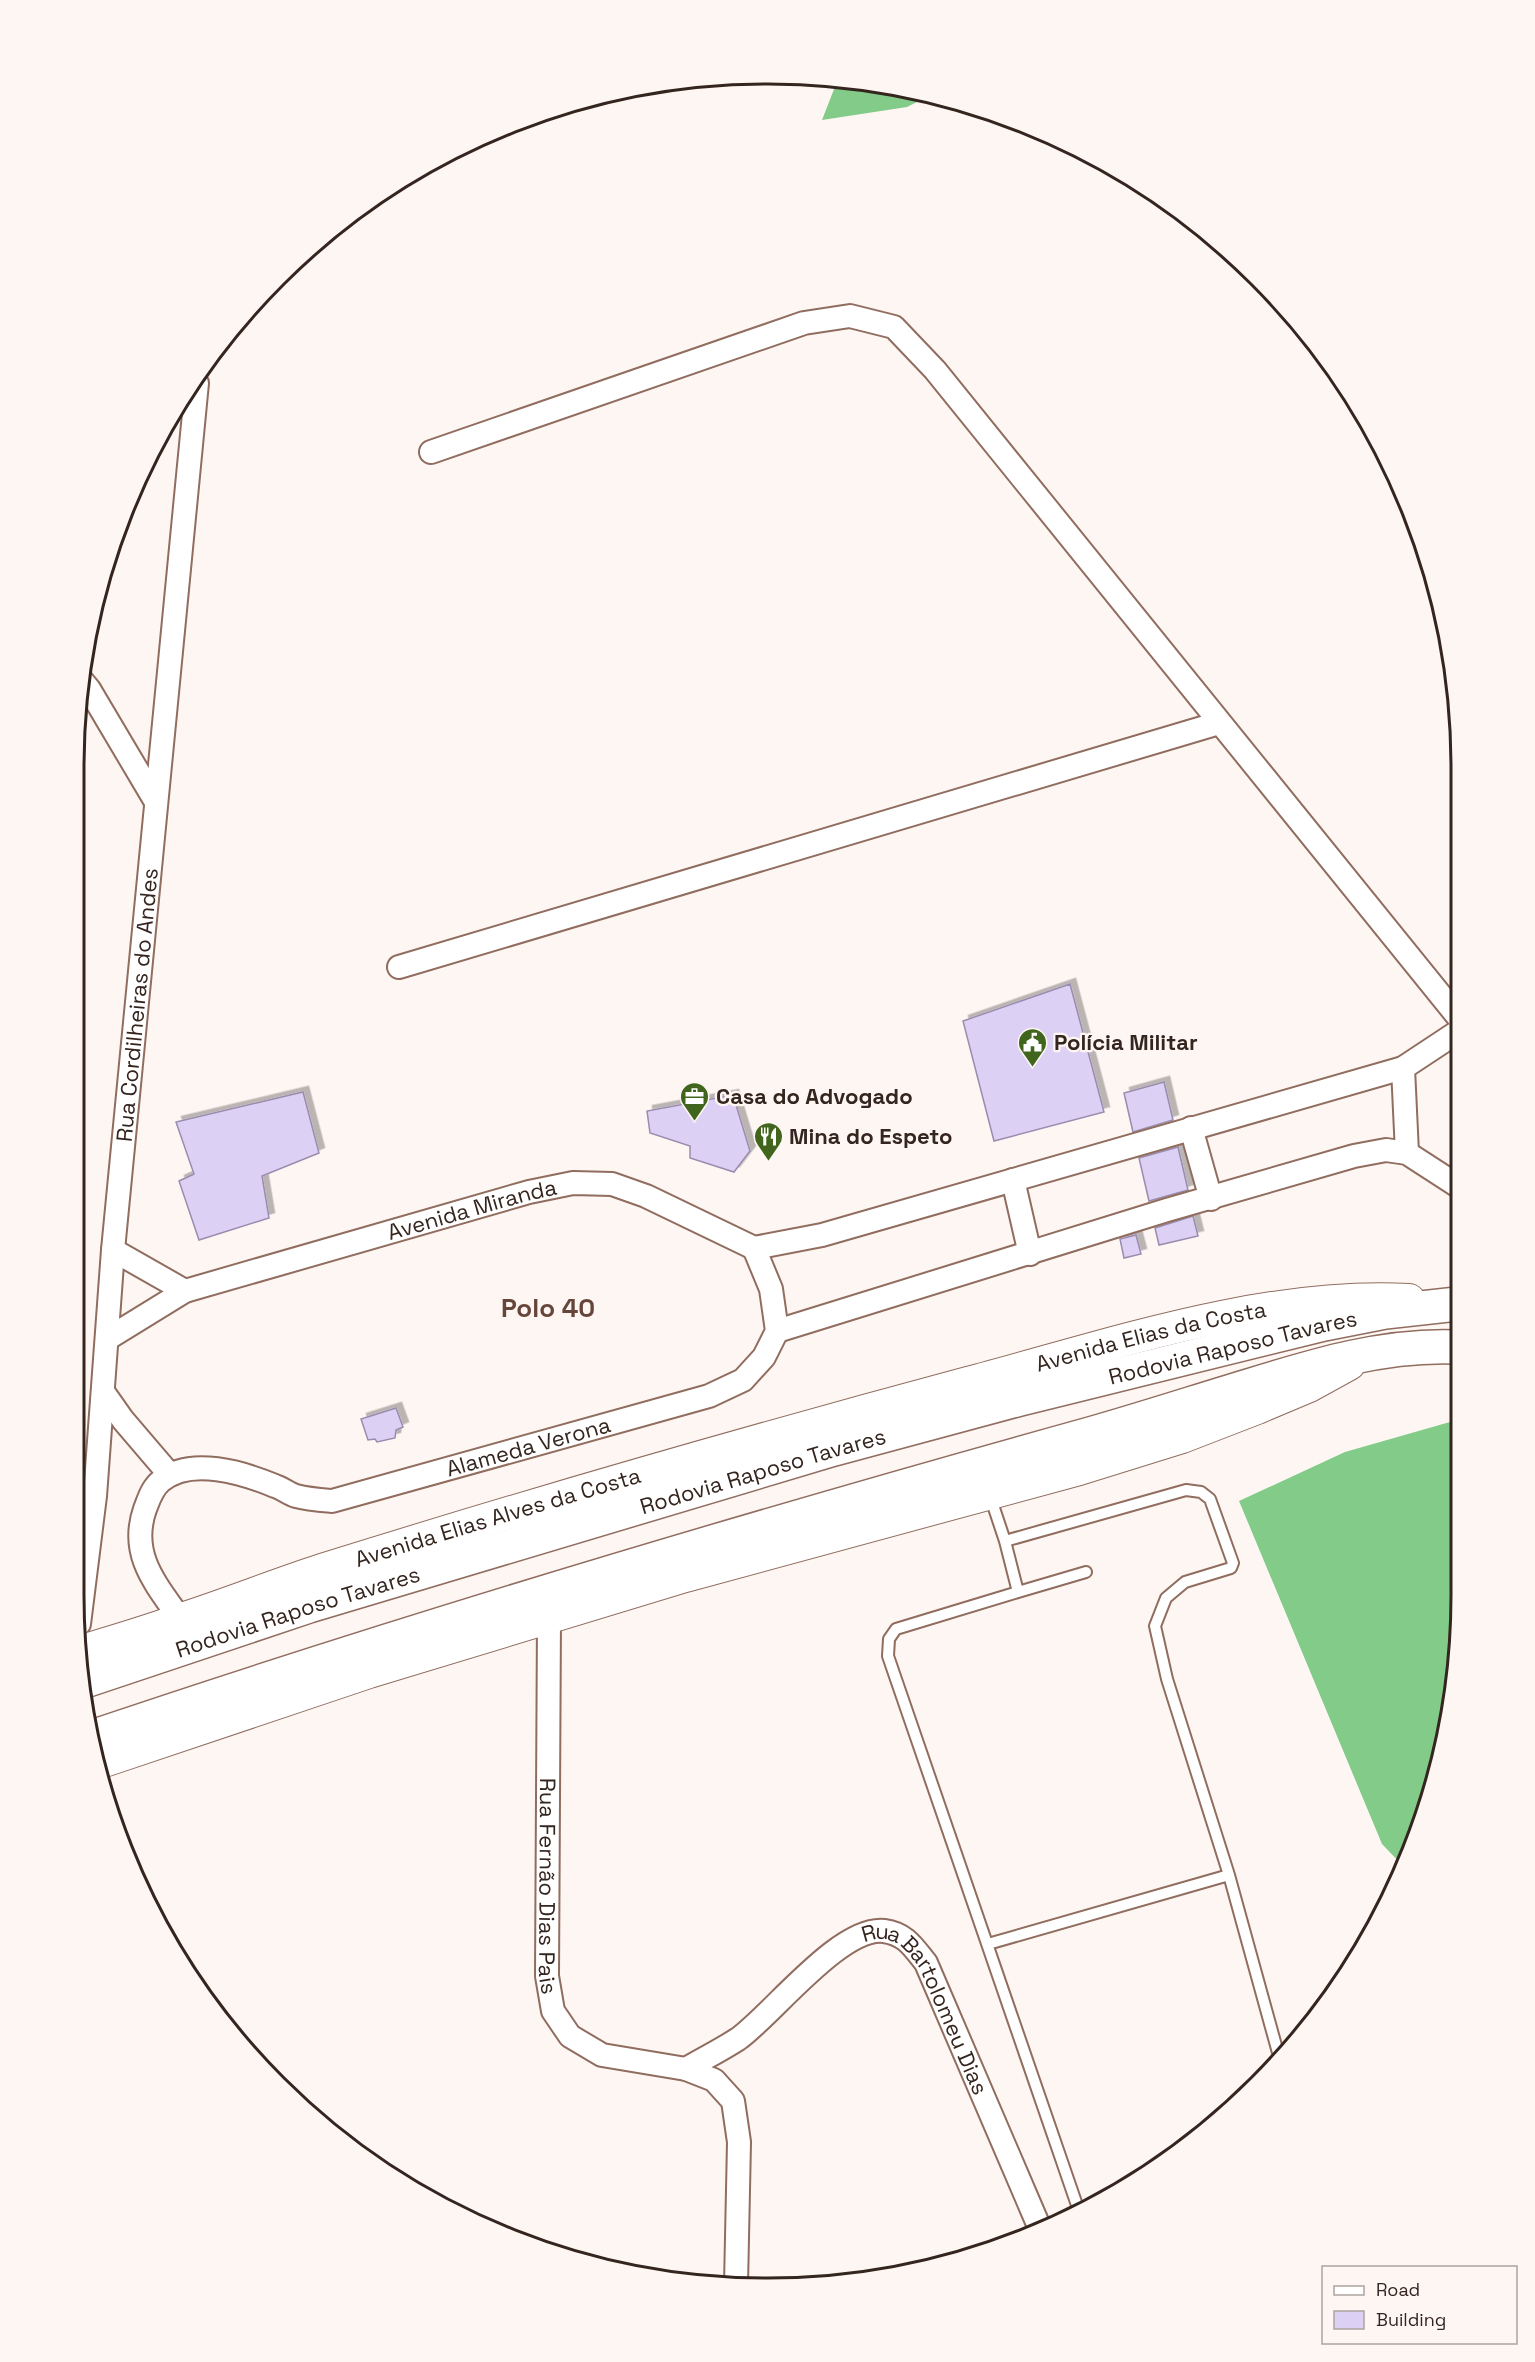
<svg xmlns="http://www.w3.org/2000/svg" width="1535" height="2362" font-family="'Space Grotesk',sans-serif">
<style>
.forest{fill:#83cb88}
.building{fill:#dcd1f4;stroke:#988dae;stroke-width:1.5;filter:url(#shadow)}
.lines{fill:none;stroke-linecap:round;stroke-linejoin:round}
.service-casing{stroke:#906d5f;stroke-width:14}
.minor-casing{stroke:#906d5f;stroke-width:26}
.secondary-casing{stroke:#906d5f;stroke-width:34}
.motorway-casing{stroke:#906d5f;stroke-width:36}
.service{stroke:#fff;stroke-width:10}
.minor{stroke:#fff;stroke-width:22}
.secondary{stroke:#fff;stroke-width:32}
.motorway{stroke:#fff;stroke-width:33}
.labels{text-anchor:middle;stroke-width:4.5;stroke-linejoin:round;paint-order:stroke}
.street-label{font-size:22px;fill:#34251f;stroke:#fef6f3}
.poi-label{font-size:22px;font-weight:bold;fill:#34251f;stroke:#fef6f3;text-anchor:start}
.quarter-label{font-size:26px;font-weight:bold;fill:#66463a;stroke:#fef6f3}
.rim{fill:none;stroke:#34251f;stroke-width:3}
</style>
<defs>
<filter id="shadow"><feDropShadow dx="5.5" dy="-5.5" stdDeviation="0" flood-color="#0004"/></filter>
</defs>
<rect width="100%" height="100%" fill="#fef6f3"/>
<path class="forest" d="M838,79h20l71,17 -22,11 -85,13z
M1457,1420l-1,265 -47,175 -4,8 -23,-24 -143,-343 106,-49z"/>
<path class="building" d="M1070,984l34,128 -110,29 -31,-120z
M1164,1082l9,38 -40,12 -9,-39z
M303,1092l16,61 -57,23 7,42 -70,22 -20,-59 15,-7 -18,-52z
M733,1095l17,56 -16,21 -44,-14v-12l-40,-13 -3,-22z
M1178,1147l10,43 -39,11 -10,-43z
M1193,1216l5,20 -39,9 -4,-17z
M1136,1235l5,19 -17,4 -4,-19z
M396,1408l7,19 -7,3 -1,8 -18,4 -2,-3 -7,1 -7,-21z"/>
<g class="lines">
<defs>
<path id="service" d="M990,1496l15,45 13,51 68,-20
M1005,1541l181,-51 15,2 9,7 23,64 -2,5 -46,14 -19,16 -11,28 12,53 62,196 51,185
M1018,1592l-122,37 -7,10 -1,17 191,555
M988,1944l241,-69"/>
<g id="minor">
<path d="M431,452l373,-129 46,-7 44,11 41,43 524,648"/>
<path d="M79,677l10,12 67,113"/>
<path d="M399,967l820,-244"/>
<path d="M1403,1068l4,85"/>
<path d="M1191,1128l20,71"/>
<path d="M1013,1180l17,74"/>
<path d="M754,1248l68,-13 581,-167 56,-37"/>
<path d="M113,1250l72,41"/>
<path d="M777,1331l390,-121 187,-54 32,-6 21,3 51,33"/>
<path id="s1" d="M107,1339l78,-48 344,-99 44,-9 39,1 34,12 108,52"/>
<path d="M104,1393l19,27 47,55"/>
<path id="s2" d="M549,1618l-2,358 6,35 17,25 32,19 84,14 28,11 19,21 6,41 -3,143"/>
<path id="s3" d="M181,1620c-25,-36 -52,-65 -36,-111 4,-10 7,-21 16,-28 29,-25 83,-8 114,5 7,2 14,8 21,10 11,3 24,4 36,5l377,-105 34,-16 21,-23 13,-26 -6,-42 -17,-41"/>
<path id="s4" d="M79,1624l16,-128 18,-246 84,-867"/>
<path id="s5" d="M686,2069c17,-10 35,-19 52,-30 34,-24 102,-113 146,-108 22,3 29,16 42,32l115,268"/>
</g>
<g id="secondary">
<path id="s6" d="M79,1652c36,-11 71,-21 106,-34 46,-15 91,-33 137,-48 214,-67 430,-129 646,-187 140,-37 295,-91 441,-83"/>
<path d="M98,1763l271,-91 316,-96 394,-107 103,-32 75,-29 52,-22 40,-22"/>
</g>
<g id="motorway">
<path id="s7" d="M79,1683l230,-77 525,-157 186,-50 304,-75 61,-12 72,-8"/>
<path d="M92,1737c329,-111 663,-210 998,-303 53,-15 105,-32 158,-48 68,-21 137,-42 209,-39"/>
</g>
</defs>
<use href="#service" class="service-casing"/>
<use href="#minor" class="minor-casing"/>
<use href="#secondary" class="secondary-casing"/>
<use href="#motorway" class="motorway-casing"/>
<use href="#service" class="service"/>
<use href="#minor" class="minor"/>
<use href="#secondary" class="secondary"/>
<use href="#motorway" class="motorway"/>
</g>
<defs>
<symbol id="civic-pin" viewBox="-11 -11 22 30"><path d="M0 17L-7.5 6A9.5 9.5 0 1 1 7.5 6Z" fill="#41651d" stroke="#fef6f3"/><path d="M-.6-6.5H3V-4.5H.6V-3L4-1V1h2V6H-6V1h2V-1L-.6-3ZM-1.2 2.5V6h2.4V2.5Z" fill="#fff"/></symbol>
<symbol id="office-pin" viewBox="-11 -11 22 30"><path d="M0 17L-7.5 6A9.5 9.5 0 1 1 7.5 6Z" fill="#41651d" stroke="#fef6f3"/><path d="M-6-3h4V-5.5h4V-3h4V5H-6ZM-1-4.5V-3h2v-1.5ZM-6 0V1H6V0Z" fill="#fff"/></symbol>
<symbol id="restaurant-pin" viewBox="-11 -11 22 30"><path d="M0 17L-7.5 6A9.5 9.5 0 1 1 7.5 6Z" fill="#41651d" stroke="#fef6f3"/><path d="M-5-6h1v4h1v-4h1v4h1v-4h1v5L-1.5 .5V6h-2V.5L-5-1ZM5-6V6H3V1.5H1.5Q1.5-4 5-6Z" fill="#fff"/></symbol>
</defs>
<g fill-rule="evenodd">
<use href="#civic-pin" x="1016" y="1026" width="33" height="45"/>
<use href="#office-pin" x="678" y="1080" width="33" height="45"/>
<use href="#restaurant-pin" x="752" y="1120" width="33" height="45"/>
</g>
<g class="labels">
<g class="street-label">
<text dy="8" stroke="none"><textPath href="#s4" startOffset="622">Rua Cordilheiras do Andes</textPath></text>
<text dy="8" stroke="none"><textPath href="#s1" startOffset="390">Avenida Miranda</textPath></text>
<text dy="8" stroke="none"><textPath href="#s6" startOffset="1118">Avenida Elias da Costa</textPath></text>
<text dy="8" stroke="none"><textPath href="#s7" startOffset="1202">Rodovia Raposo Tavares</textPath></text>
<text dy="8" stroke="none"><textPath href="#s3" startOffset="538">Alameda Verona</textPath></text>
<text dy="8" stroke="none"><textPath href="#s7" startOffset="716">Rodovia Raposo Tavares</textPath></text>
<text dy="8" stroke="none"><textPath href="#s6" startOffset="440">Avenida Elias Alves da Costa</textPath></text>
<text dy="8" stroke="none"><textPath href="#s7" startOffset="230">Rodovia Raposo Tavares</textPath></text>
<text dy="8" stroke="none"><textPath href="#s2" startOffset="268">Rua Fernão Dias Pais</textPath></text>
<text dy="8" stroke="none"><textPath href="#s5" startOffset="332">Rua Bartolomeu Dias</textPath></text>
</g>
<g class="poi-label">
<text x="1054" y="1050">Polícia Militar</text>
<text x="716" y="1104">Casa do Advogado</text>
<text x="789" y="1144">Mina do Espeto</text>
</g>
<g class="quarter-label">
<text x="548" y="1317">Polo 40</text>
</g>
</g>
<path d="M0 0H1535V2362H0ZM767 84H768A683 683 0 0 1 1451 767V1595A683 683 0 0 1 768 2278H767A683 683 0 0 1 84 1595V767A683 683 0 0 1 767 84Z" fill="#fef6f3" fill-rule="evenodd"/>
<path class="rim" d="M767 84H768A683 683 0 0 1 1451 767V1595A683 683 0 0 1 768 2278H767A683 683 0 0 1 84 1595V767A683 683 0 0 1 767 84Z"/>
<rect x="1322" y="2266" width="195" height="78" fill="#fef6f3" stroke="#ada29e" stroke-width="1.5"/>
<rect x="1334" y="2286" width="30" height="9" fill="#ffffff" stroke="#ada29e" stroke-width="1.5"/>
<text x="1376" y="2296" font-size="18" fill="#34251f">Road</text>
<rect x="1334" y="2311" width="30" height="18" fill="#dcd1f4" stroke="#ada29e" stroke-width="1.5"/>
<text x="1376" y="2326" font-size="18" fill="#34251f">Building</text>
</svg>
